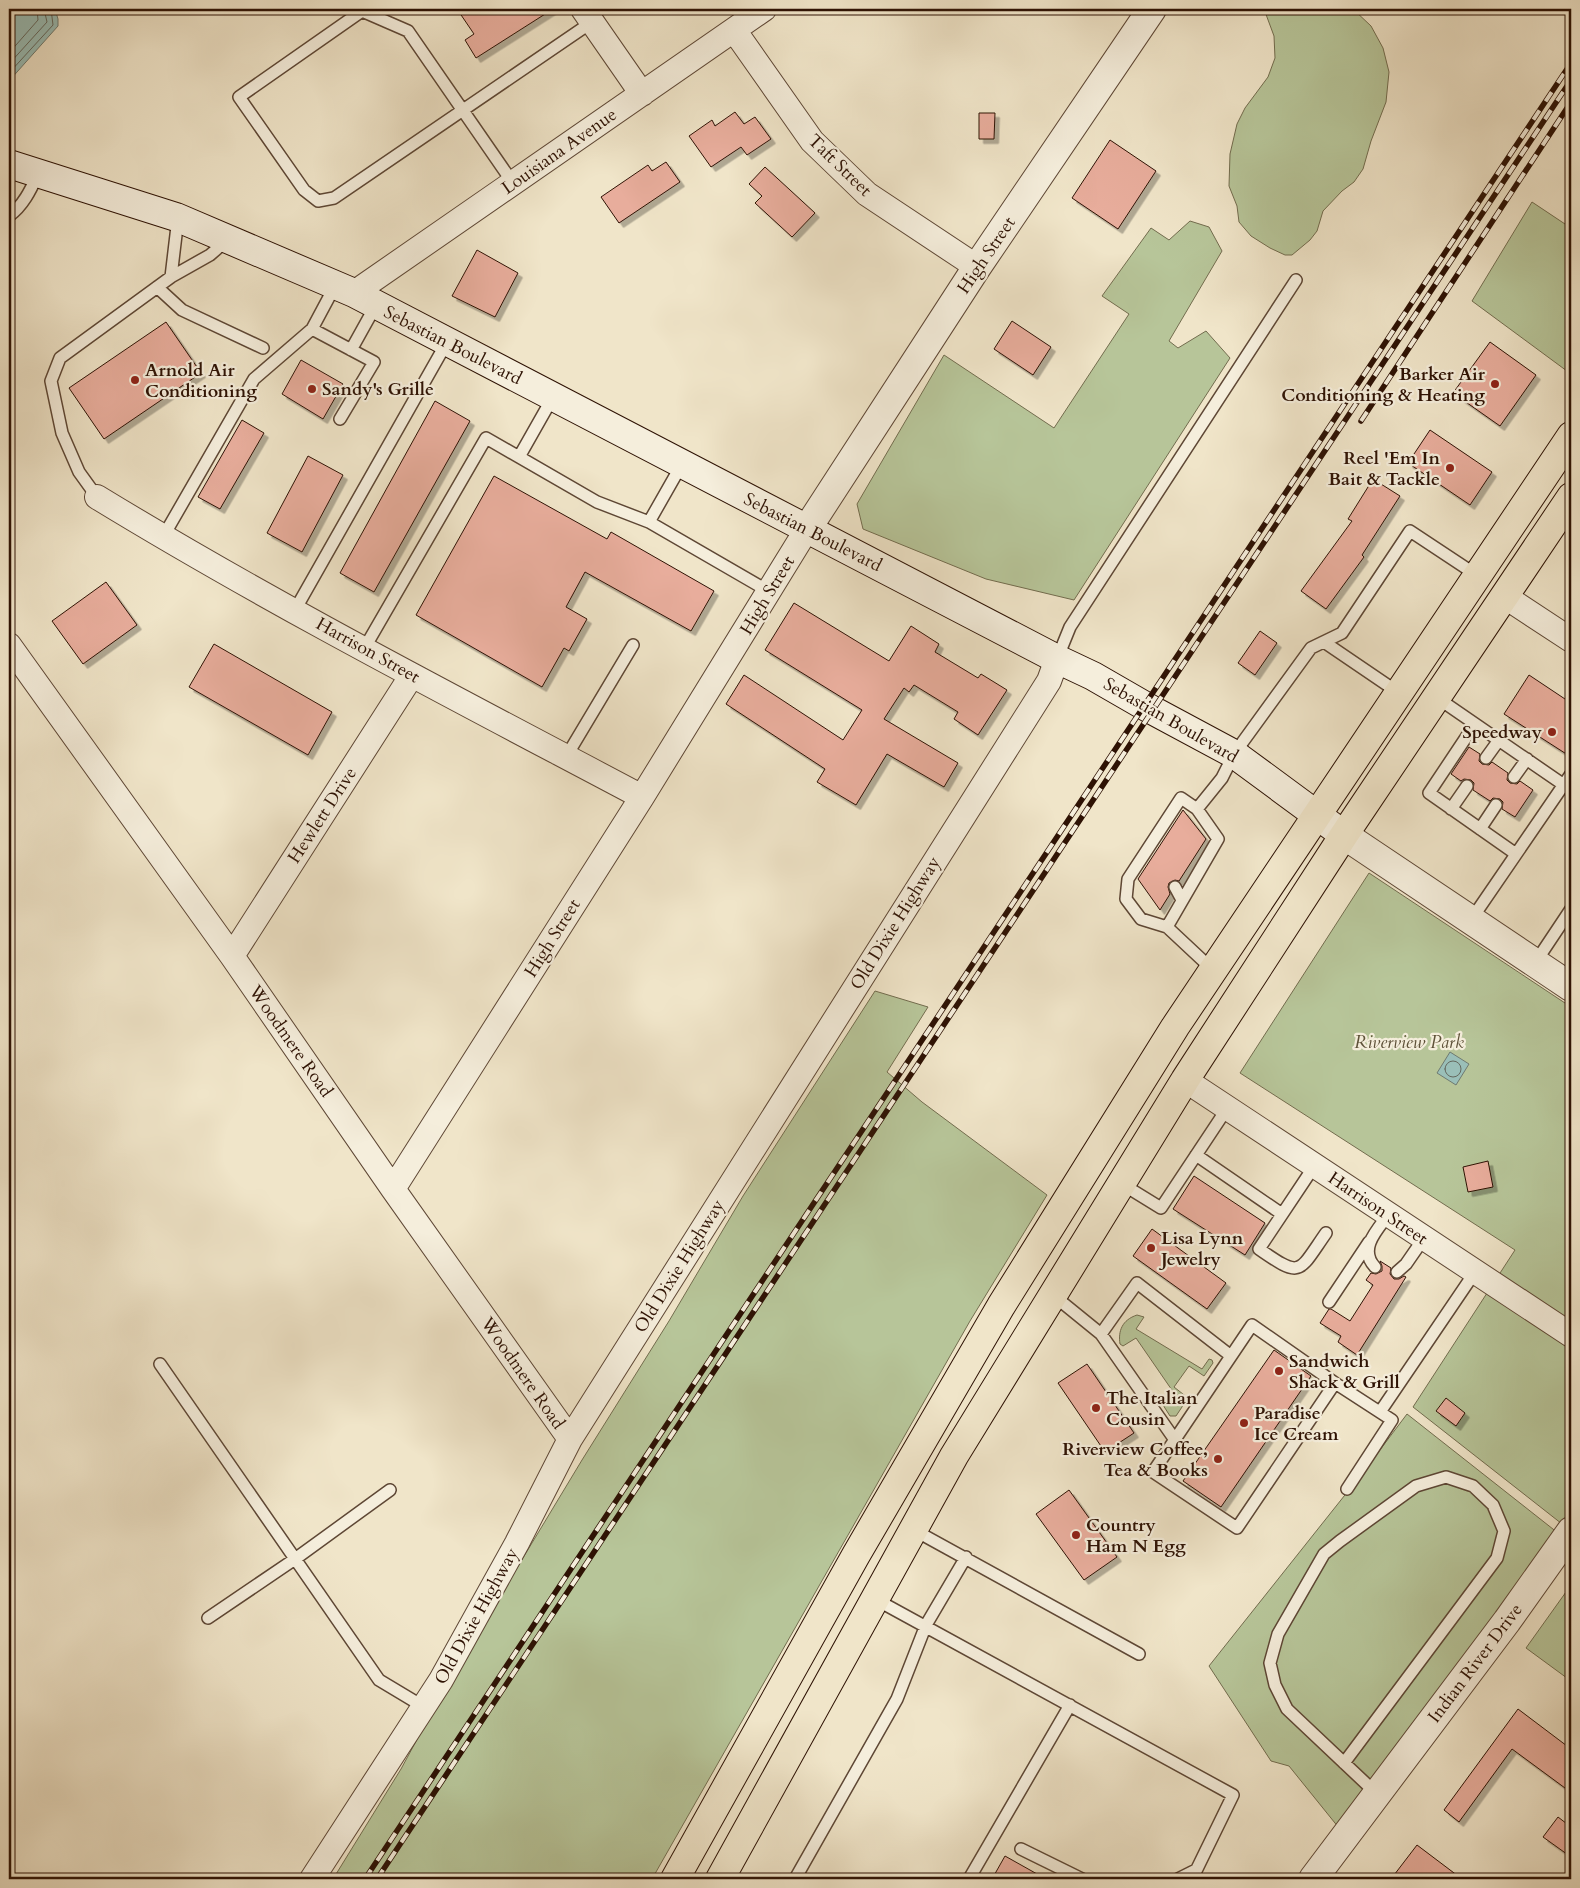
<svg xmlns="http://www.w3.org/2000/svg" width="1580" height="1888" font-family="Cardo,serif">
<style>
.green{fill:#b7c599;stroke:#726c4e}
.water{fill:#9abfb8;stroke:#6f7a70}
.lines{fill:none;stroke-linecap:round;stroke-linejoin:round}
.shore{stroke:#64685e;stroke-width:1}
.building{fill:#e8ad9c;stroke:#2e1204;filter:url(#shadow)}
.service-casing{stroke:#5e4735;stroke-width:14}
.minor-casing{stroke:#5e4735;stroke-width:26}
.tertiary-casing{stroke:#5e4735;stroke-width:30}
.secondary-casing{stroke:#2e1204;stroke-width:30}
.primary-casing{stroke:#2e1204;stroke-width:30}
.service{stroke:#f5eedc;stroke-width:11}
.minor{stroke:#f5eedc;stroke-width:24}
.tertiary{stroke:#f5eedc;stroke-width:28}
.secondary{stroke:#f5eedc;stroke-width:28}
.primary{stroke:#f0e5c9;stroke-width:28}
.rail-casing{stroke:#2e1204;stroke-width:5.5}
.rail{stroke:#f5eedc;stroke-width:4;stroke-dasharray:11;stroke-linecap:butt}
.poi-dot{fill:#8f2418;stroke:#f5eedc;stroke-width:2}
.labels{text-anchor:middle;stroke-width:4.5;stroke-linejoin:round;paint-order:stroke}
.street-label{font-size:18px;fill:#2e1204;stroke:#f5eedc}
.poi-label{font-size:18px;font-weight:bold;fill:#2e1204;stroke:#f5eedc;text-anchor:start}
.park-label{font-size:18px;font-style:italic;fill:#5e5138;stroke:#f5eedc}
</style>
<defs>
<filter id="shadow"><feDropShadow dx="4.5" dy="4.5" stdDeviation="0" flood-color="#0004"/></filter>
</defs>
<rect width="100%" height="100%" fill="#f0e5c9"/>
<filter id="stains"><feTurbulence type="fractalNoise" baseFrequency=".004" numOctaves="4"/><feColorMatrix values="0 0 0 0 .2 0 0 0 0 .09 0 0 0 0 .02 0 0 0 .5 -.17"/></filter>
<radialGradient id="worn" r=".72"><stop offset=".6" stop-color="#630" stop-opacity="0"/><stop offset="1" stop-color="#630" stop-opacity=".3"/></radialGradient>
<path class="green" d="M1264,9h89l18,17 12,22 6,24 -3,30 -15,39 -8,28 -9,13 -12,9 -19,20 -6,20 -7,9 -18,15h-7l-15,-7 -19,-12 -12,-14 -2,-16 -8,-20 1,-32 7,-30 8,-16 23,-31 7,-19 -1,-22z
M1532,202l39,26v146l-99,-73z
M1190,221l19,6 13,24 -53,90 9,7 28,-17 24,27 -156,242 -88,-21 -123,-50 -6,-25 87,-149 110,73 75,-114 -27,-18 49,-68 18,12z
M1369,873l202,134v524l-158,-124 102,-157 -275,-177z
M875,991l53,16 -41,65 35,30 125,93 -77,126 -318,558h-319l68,-110 26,-48 76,-130 79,-131 87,-139 74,-125z
M1137,1315l7,2 -8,12 66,40 7,-10 3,1 1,3 -9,13 -15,-10 -15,21 14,11 -12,18h-6l-7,-11 13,-9 -40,-58 -13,8 -3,-2c-2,-13 2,-24 17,-29z
M1407,1414l151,119 -219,295 -50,-62 -18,-5 -62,-95 155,-195z
M1571,1585v96l-45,-33z"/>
<path class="water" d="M9,9h46l3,10v7l-49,55z
M1450,1052l19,12 -13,21 -19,-12z"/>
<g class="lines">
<path class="shore" d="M9,53l29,-33 -1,-11
M9,64l38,-42 -3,-13
M9,73l44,-48 -2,-16
M1445 1069a8 8 0 1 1 16 0a8 8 0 1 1-16 0Z"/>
</g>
<path class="building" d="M457,9h96l-77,49 -11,-18 9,-6z
M735,112l9,12 11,-7 16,22 -24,16 -6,-8 -30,20 -22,-31 23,-16 3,6z
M979,113h16l-1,26h-15z
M1110,140l46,31 -38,58 -46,-31z
M666,162l14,20 -61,41 -18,-26 47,-32 4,6z
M765,167l50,46 -23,24 -37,-34 7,-7 -13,-12z
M477,250l41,23 -23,44 -43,-21z
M1012,321l39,26 -18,28 -39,-26z
M166,322l35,51 -97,66 -35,-51z
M1490,342l46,33 -36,51 -47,-33z
M301,360l42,24 -20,35 -41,-25z
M435,401l35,20 -96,171 -34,-19z
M242,420l22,13 -44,76 -22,-12z
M1430,430l62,42 -22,33 -62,-42z
M308,456l35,19 -41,77 -35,-19z
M494,476l113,63 4,-7 103,59 -23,40 -106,-59 -19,35 21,12 -18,32 -5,-3 -22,39 -126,-72z
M1373,479l27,17 -38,59 2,2 -38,52 -25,-18 51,-70 -4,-2z
M106,582l31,43 -54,39 -31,-43z
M794,603l95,58 22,-35 28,18 -4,8 43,26 3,-4 26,16 -29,45 -24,-16 4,-7 -44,-27 -5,7 -5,-4 -20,31 74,44 -14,24 -57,-33 -31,51 -39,-23 8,-13 -99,-65 18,-29 99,65 19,-30 -97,-60z
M1260,631l17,12 -22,32 -17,-12z
M214,644l118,68 -24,43 -119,-68z
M1529,675l42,28v54l-67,-43z
M1469,747l11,7 -1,7 3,3 7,1 3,-3 16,11 -1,7 3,3 7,1 3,-3 13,9 -18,27 -13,-8 1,-7 -3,-3 -7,-1 -3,3 -17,-11 1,-7 -3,-3 -7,-1 -3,2 -10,-7z
M1183,810l23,29 -27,42 -4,-1 -6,3 -1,4 2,7 -10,16 -22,-31z
M1488,1161l5,26 -25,5 -5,-25z
M1194,1176l71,47 -20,32 -72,-46z
M1152,1229l74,54 -19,26 -74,-53z
M1380,1261l11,7 -1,6 4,5h5l5,-3 2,1 -49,78 -19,-13 3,-6 -21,-13 9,-14h2l19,12 23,-36 -7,-5 5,-7 5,1 6,-3v-5z
M1274,1350l37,26 -90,131 -38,-26z
M1087,1364l47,69 -29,19 -47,-69z
M1446,1398l19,15 -9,13 -20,-15z
M1069,1490l48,67 -33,23 -48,-66z
M1518,1709l53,40v32l-6,7 -53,-39 -53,73 -15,-12z
M1558,1817l13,10v30l-28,-20z
M1417,1845l45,34h-71z
M1005,1856l41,23h-54z"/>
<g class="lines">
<defs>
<path id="service" d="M513,183l-105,-152 -46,-20 -123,86 65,93 14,11 16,-3 258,-176
M9,216c15,-11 22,-27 30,-44
M171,277l7,-59
M157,287l25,23 81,38
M312,329l23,-43
M351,350l25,-45
M519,457l34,-60
M97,497l-18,-25 -17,-39 -11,-52 9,-23 111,-81 39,-22 17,-15
M649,522l33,-58
M163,537l91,-158 58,-50 62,33 -34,57
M295,610l152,-268
M1324,642l75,51
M364,649l122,-211 111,64 52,20 121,70
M1057,659l13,-32 226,-347
M1436,697l128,88
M1475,724l-46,69 87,61
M566,757l67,-112
M1486,758l13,-18
M1514,777l13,-18
M1197,809l21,30 -51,88 -26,-8 -15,-20 2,-20 53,-81 16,11 25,-31 12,-24 77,-106 31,-15 68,-102 68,45
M1451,809l16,-23
M1480,829l16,-24
M1175,887l7,13
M1471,920l100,-146
M1167,927l46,43
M1535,963l36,-54
M1196,1155l86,59
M1315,1165l-56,84c43,30 39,24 67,-16
M1122,1184l39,24 67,-101
M1375,1267c-17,-18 2,-37 14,-53
M1397,1272l9,-8 18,-26
M1053,1295l48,39
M1329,1302l40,-60
M1252,1325l83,58 -98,145 -84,-56z
M160,1364l219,316 45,27
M1335,1383l57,37 -45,69
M1380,1412l95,-140
M1175,1440l-74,-106 36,-51 94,73
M914,1530l225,124
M875,1599l358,196 -41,84
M208,1618l87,-59 95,-69
M1344,1763l153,-205 7,-27 -11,-26 -20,-19 -27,-9 -30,9 -76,55 -16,13 -46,80 -8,29 5,22 12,24 90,85
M1021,1849l61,30
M795,1879l102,-180 29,-74 40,-68
M969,1879l101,-174
M1178,1879l18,-9"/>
<path id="minor" d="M583,9l59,85
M734,30l78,111 55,53 110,73
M354,293l410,-284
M97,497c177,108 362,203 545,300
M1504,596l67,44
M9,645l223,311 161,233 177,250
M232,956l180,-281
M1185,1080l386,255
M393,1189l249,-392 165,-268
M312,1879l129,-199 76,-137 53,-104 479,-758 8,-22"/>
<path id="tertiary" d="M807,529l170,-262 175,-258
M1344,835l227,152
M1313,1879l194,-258 64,-90"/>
<path id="secondary" d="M9,164l167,53 178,76 703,366 36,17 59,34 82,44 110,81"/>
<path id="primary" d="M675,1879l181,-324 145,-249 174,-279 396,-591
M720,1879l234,-423 231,-376 159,-245 227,-338"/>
</defs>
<use href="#service" class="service-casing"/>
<use href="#minor" class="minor-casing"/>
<use href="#tertiary" class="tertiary-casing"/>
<use href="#secondary" class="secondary-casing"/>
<use href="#primary" class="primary-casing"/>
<use href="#service" class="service"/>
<use href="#minor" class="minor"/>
<use href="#tertiary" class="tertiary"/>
<use href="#secondary" class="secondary"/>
<use href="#primary" class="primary"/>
<defs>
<path id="rail" d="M1361,421l210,-319
M365,1879l1206,-1816
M377,1879l1194,-1799"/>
</defs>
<use href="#rail" class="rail-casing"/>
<use href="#rail" class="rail"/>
</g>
<g class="poi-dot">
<circle cx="135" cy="380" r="5"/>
<circle cx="1495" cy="384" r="5"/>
<circle cx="312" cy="389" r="5"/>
<circle cx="1450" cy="468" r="5"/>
<circle cx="1552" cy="732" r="5"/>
<circle cx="1151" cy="1248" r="5"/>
<circle cx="1279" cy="1371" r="5"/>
<circle cx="1096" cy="1408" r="5"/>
<circle cx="1244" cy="1423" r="5"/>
<circle cx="1218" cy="1459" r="5"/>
<circle cx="1076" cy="1535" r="5"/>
</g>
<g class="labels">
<g class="street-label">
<text transform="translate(559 151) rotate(-35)" y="6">Louisiana Avenue</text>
<text transform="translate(840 165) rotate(44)" y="6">Taft Street</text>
<text transform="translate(986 255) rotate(-56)" y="6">High Street</text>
<text transform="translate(453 345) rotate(27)" y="6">Sebastian Boulevard</text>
<text transform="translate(813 532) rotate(27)" y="6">Sebastian Boulevard</text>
<text transform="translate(767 595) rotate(-59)" y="6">High Street</text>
<text transform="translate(368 650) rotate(29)" y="6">Harrison Street</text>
<text transform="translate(1171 720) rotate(30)" y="6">Sebastian Boulevard</text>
<text transform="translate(322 815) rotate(-57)" y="6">Hewlett Drive</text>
<text transform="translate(895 923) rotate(-58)" y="6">Old Dixie Highway</text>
<text transform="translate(552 938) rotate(-58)" y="6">High Street</text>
<text transform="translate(291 1041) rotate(55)" y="6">Woodmere Road</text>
<text transform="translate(1378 1208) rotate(34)" y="6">Harrison Street</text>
<text transform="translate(679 1266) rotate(-58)" y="6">Old Dixie Highway</text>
<text transform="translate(523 1373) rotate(55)" y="6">Woodmere Road</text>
<text transform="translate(476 1616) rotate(-61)" y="6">Old Dixie Highway</text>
<text transform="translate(1475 1663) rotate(-53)" y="6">Indian River Drive</text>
</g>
<g class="poi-label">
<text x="145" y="376">Arnold Air<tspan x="145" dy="21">Conditioning</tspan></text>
<text x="1485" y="380" text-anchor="end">Barker Air<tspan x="1485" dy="21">Conditioning &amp; Heating</tspan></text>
<text x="322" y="395">Sandy's Grille</text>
<text x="1440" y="464" text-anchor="end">Reel 'Em In<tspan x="1440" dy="21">Bait &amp; Tackle</tspan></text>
<text x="1542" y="738" text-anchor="end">Speedway</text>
<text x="1161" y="1244">Lisa Lynn<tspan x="1161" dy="21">Jewelry</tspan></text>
<text x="1289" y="1367">Sandwich<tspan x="1289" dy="21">Shack &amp; Grill</tspan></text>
<text x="1106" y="1404">The Italian<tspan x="1106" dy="21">Cousin</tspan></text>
<text x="1254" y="1419">Paradise<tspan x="1254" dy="21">Ice Cream</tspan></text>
<text x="1208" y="1455" text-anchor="end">Riverview Coffee,<tspan x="1208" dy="21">Tea &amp; Books</tspan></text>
<text x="1086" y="1531">Country<tspan x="1086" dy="21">Ham N Egg</tspan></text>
</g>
<g class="park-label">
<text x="1409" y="1048">Riverview Park</text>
</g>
</g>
<rect width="1580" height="1888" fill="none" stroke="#f0e5c9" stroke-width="30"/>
<rect x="10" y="10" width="1560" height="1868" fill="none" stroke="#2e1204" stroke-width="2.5"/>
<rect x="15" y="15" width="1550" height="1858" fill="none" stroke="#2e1204"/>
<rect width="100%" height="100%" filter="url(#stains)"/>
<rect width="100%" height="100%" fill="url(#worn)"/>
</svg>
